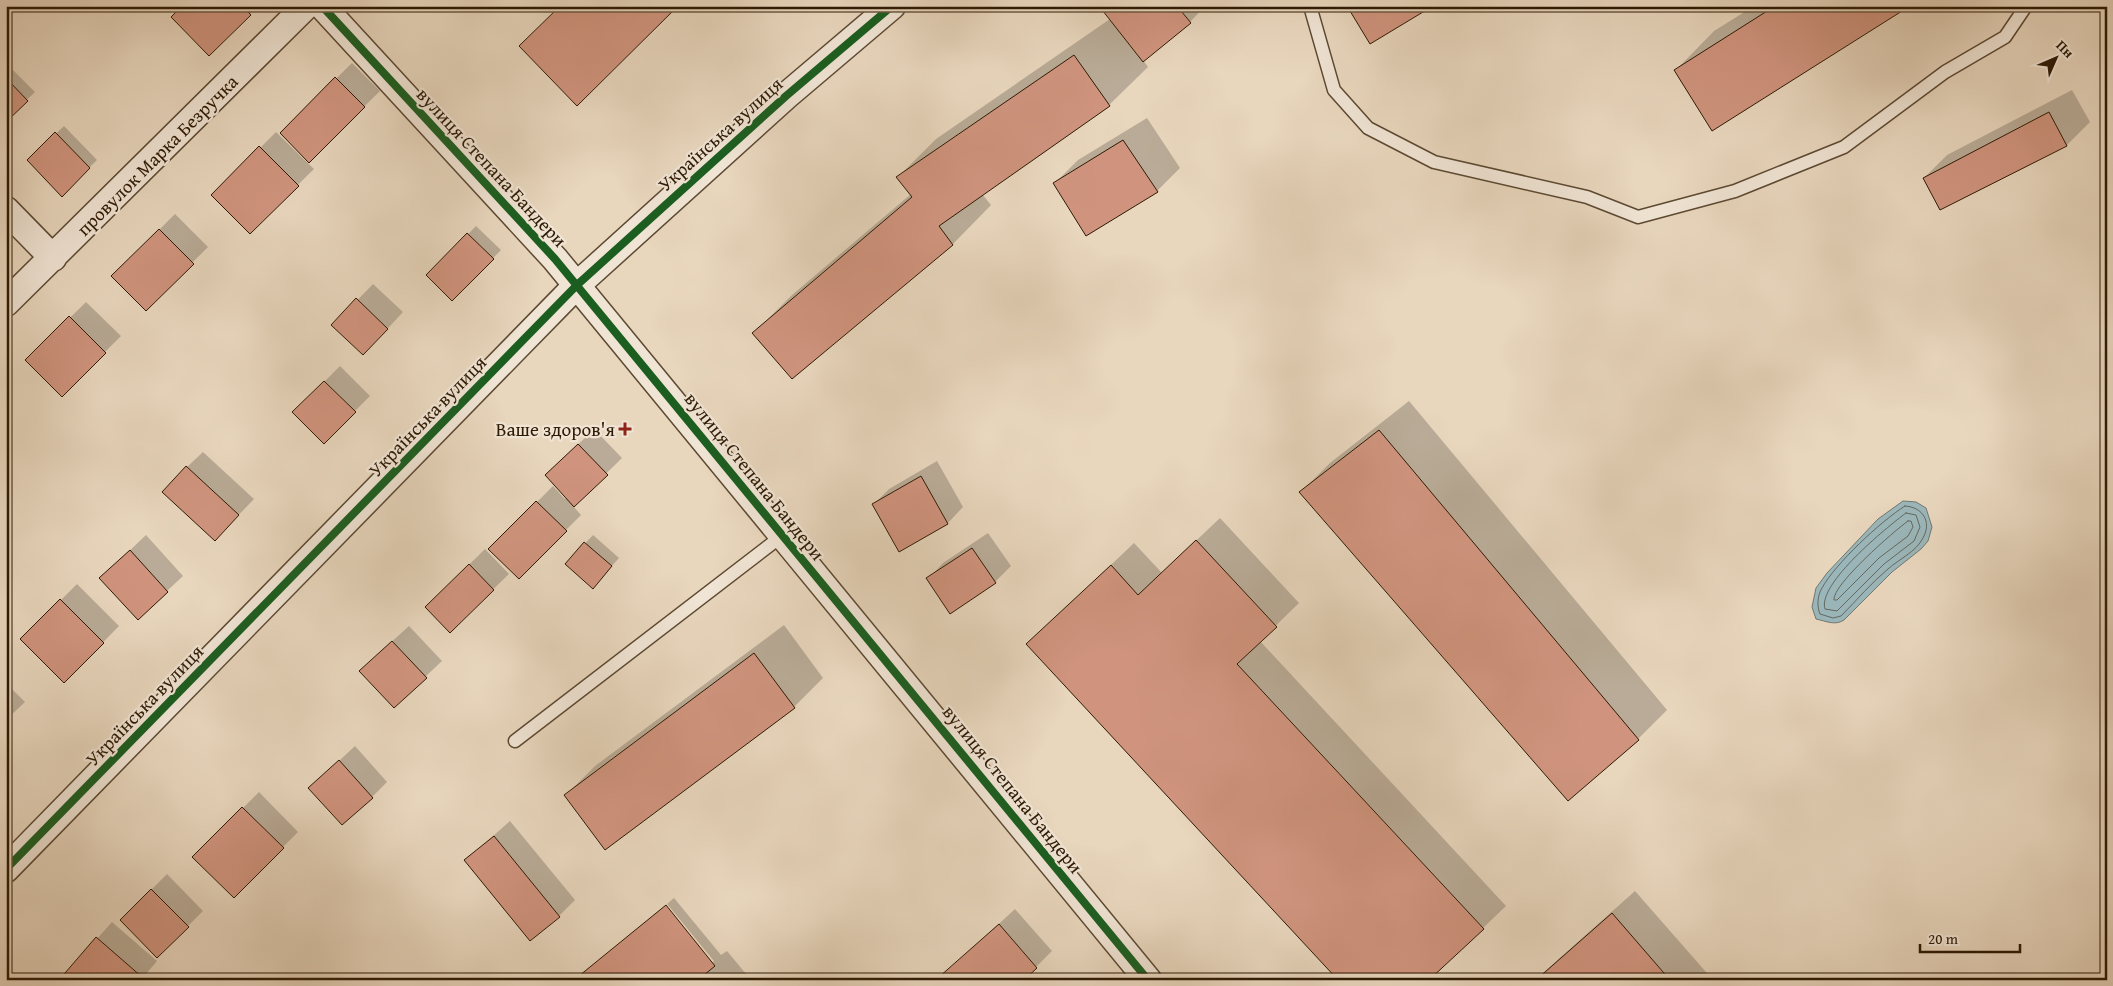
<svg xmlns="http://www.w3.org/2000/svg" width="2113" height="986" font-family="'Gentium Book Plus',serif">
<style>
.water{fill:#9bb7bb;stroke:#6f7872}
.shadow{fill:#0003}
.lines{fill:none;stroke-linecap:round;stroke-linejoin:round}
.shore{stroke:#646860;stroke-width:1}
.building{fill:#d0947e;stroke:#2d1a04}
.service-casing{stroke:#5c4932;stroke-width:15}
.minor-casing{stroke:#5c4932;stroke-width:29}
.service{stroke:#f0e4d4;stroke-width:12}
.minor{stroke:#f0e4d4;stroke-width:26}
.cycleway-casing{stroke:#f0e4d4;stroke-width:11}
.cycleway{stroke:#1b5e20;stroke-width:8}
.poi-dot{fill:#8f2418;stroke:#f0e4d4;stroke-width:2}
.labels{text-anchor:middle;stroke-width:4.5;stroke-linejoin:round;paint-order:stroke}
.street-label{font-size:19px;fill:#2d1a04;stroke:#f0e4d4}
.poi-label{font-size:19px;fill:#2d1a04;stroke:#f0e4d4;text-anchor:end}
</style>
<rect width="100%" height="100%" fill="#e8d6bd"/>
<filter id="stains"><feTurbulence type="fractalNoise" baseFrequency=".004" numOctaves="4"/><feColorMatrix values="0 0 0 0 .2 0 0 0 0 .09 0 0 0 0 .02 0 0 0 .5 -.17"/></filter>
<radialGradient id="worn" r=".72"><stop offset=".6" stop-color="#630" stop-opacity="0"/><stop offset="1" stop-color="#630" stop-opacity=".3"/></radialGradient>
<path class="water" d="M1903,501l13,1 10,6 6,19 -4,14 -7,8 -29,23 -48,48c-9,6 -18,1 -28,-1l-4,-12 4,-19 11,-15 51,-54z"/>
<path class="shadow" d="M184,6h74l-8,8z
M1100,6h105l-15,16 -47,38 5,7 -39,38 -127,89 9,11 -38,39 -161,133 -38,-44 38,-38 119,-101 -13,-17 38,-38 174,-120z
M1754,6h154l-232,64 38,-39z
M6,63l29,29 -29,28z
M352,63l28,28 -71,70 -28,-28z
M2072,90l18,32 -23,23 -126,63 -17,-30 23,-23z
M1147,118l33,50 -23,23 -70,44 -32,-52 23,-23z
M64,126l33,34 -35,35 -34,-35z
M276,132l38,37 -64,63 -37,-37z
M175,214l33,33 -62,62 -33,-33z
M476,226l25,24 -49,50 -24,-25z
M373,284l30,28 -24,26 -46,-13z
M86,302l35,34 -59,59 -35,-35z
M340,366l30,30 -46,46 -30,-30z
M1409,401l258,309 -29,29 -337,-247 29,-29z
M594,429l28,29 -49,48 8,9 -62,62 -29,-28 63,-63 12,13 2,-2 -5,-37z
M203,452l51,47 -24,25 -43,-57z
M937,461l26,46 -15,16 -48,27 -26,-46 15,-15z
M1220,518l79,85 -39,38 246,265 -23,22 -455,-284 106,-101 28,30z
M988,533l23,33 -16,16 -67,-3 15,-16z
M146,535l37,41 -45,42 -37,-40z
M593,535l26,23 -19,21 -34,-15z
M485,549l24,25 -59,57 -24,-24z
M77,584l42,42 -55,56 -42,-43z
M784,625l39,53 -29,29 -189,141 -39,-53 29,-29z
M409,626l33,35 -48,45 -17,-51z
M6,683l19,19 -19,18z
M355,746l32,36 -15,15 -46,-24z
M259,792l39,40 -64,64 -40,-39z
M510,821l65,79 -16,16 -93,-56z
M167,874l36,37 -45,45 -37,-36z
M1635,891l78,89h-178z
M674,898l47,57 6,-4 24,29h-177l91,-74 47,57 2,-2 -47,-57z
M1015,909l37,42 -16,16 -14,13 -81,-3z
M112,922l45,39 -16,19h-81z
M1066,974l6,6h-12z"/>
<g class="lines">
<path class="shore" d="M1905,506c18,1 27,16 18,32 -7,14 -24,21 -35,31 -17,14 -31,31 -47,47l-8,2 -13,-4c-3,-7 -3,-18 2,-26 13,-24 59,-67 83,-82z
M1906,513l10,2 4,12 -6,14 -30,23 -47,47 -12,-2c-8,-25 62,-82 81,-96z
M1908,521h3l2,6 -5,9 -29,22 -42,42h-3c-2,-15 60,-69 74,-79z"/>
</g>
<path class="building" d="M182,6h60l9,9 -42,41 -38,-39z
M560,6h118l-101,100 -58,-60z
M1099,6h78l14,17 -48,39z
M1347,6h86l-63,38z
M1775,6h135l-198,125 -38,-61z
M1074,55l36,51 -171,120 14,19 -161,134 -40,-46 160,-136 -16,-20z
M335,77l30,30 -56,56 -29,-30z
M6,78l22,23 -22,21z
M2049,112l18,34 -127,64 -17,-32z
M55,132l35,36 -28,29 -35,-37z
M1123,140l35,52 -72,44 -33,-53z
M259,146l40,40 -49,48 -39,-39z
M159,229l35,35 -48,47 -35,-35z
M467,233l27,26 -42,42 -26,-26z
M356,298l32,31 -25,26 -32,-30z
M69,316l37,37 -44,44 -37,-37z
M324,381l32,31 -32,32 -32,-32z
M1379,430l260,310 -71,61 -269,-309z
M578,444l30,31 -34,32 -29,-32z
M186,466l53,49 -24,26 -53,-49z
M921,476l27,48 -49,28 -27,-48z
M536,501l31,30 -48,48 -31,-30z
M1196,540l81,87 -40,37 247,265 -55,51h-91l-312,-336 85,-79 27,30z
M584,542l28,24 -19,23 -28,-25z
M972,548l24,35 -46,31 -24,-36z
M130,550l38,42 -30,28 -39,-42z
M469,564l25,26 -44,43 -25,-26z
M60,599l44,44 -40,40 -44,-44z
M392,641l35,37 -33,30 -35,-37z
M754,653l41,55 -190,142 -41,-55z
M339,760l34,38 -31,27 -34,-37z
M242,807l42,41 -50,50 -42,-41z
M494,836l66,81 -30,24 -66,-81z
M151,889l38,38 -32,31 -37,-38z
M666,905l49,61 -17,14h-124z
M1612,913l58,67h-134z
M999,924l38,44 -13,12h-82l-3,-3z
M96,937l46,40 -2,3h-81z"/>
<g class="lines">
<defs>
<path id="service" d="M1310,6l24,84 34,38 66,34 153,35 51,20 97,-26 109,-44 101,-75 60,-35 21,-31
M515,741l268,-206"/>
<path id="minor" d="M322,6l233,253 593,721
M6,210l47,48
M6,303l300,-297
M6,869l571,-584 209,-189 106,-90"/>
</defs>
<use href="#service" class="service-casing"/>
<use href="#minor" class="minor-casing"/>
<use href="#service" class="service"/>
<use href="#minor" class="minor"/>
<defs>
<path id="cycleway" d="M322,6l233,253 593,721
M6,869l571,-584 209,-189 106,-90"/>
</defs>
<use href="#cycleway" class="cycleway-casing"/>
<use href="#cycleway" class="cycleway"/>
</g>
<path class="poi-dot" d="M622.5 421.5h5v5h5v5h-5v5h-5v-5h-5v-5h5z"/>
<g class="labels">
<g class="street-label">
<text transform="translate(720 134) rotate(-42)" y="7">Українська вулиця</text>
<text transform="translate(157 155) rotate(-45)" y="7">провулок Марка Безручка</text>
<text transform="translate(492 167) rotate(47)" y="7">вулиця Степана Бандери</text>
<text transform="translate(427 416) rotate(-46)" y="7">Українська вулиця</text>
<text transform="translate(755 476) rotate(51)" y="7">вулиця Степана Бандери</text>
<text transform="translate(144 705) rotate(-46)" y="7">Українська вулиця</text>
<text transform="translate(1013 789) rotate(51)" y="7">вулиця Степана Бандери</text>
</g>
<g class="poi-label">
<text x="615" y="436">Ваше здоров'я</text>
</g>
</g>
<rect width="2113" height="986" fill="none" stroke="#e8d6bd" stroke-width="25"/>
<rect x="8" y="8" width="2098" height="971" fill="none" stroke="#2d1a04" stroke-width="2.5"/>
<rect x="12" y="12" width="2088" height="961" fill="none" stroke="#2d1a04"/>
<g transform="translate(2056 58) rotate(45)" stroke="#f0e4d4" stroke-width="4" paint-order="stroke">
<path d="M0-4L9 19L0 12L-9 19Z" fill="#2d1a04"/>
<text y="-8" font-size="14" font-weight="bold" text-anchor="middle" fill="#2d1a04">Пн</text>
</g>
<path d="M1920 944v8h100v-8" fill="none" stroke="#2d1a04" stroke-width="2.5"/>
<text x="1928" y="944" font-size="15" fill="#2d1a04" stroke="#f0e4d4" stroke-width="4" paint-order="stroke">20 m</text>
<rect width="100%" height="100%" filter="url(#stains)"/>
<rect width="100%" height="100%" fill="url(#worn)"/>
</svg>
